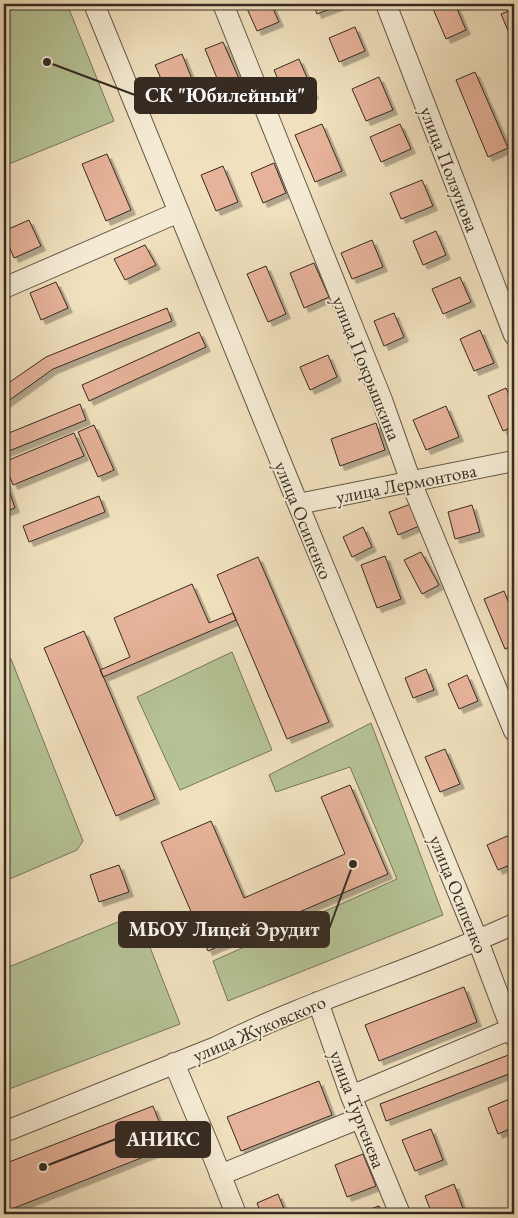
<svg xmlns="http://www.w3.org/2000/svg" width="518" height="1218" font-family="'EB Garamond',serif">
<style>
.green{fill:#b5c395;stroke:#75765c}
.building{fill:#e6b299;stroke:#352a22;filter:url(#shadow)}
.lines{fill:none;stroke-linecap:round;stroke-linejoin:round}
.minor-casing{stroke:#645849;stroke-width:22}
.minor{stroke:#f5ebd4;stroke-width:20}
.labels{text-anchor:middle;stroke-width:4;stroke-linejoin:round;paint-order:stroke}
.street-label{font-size:19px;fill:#352a22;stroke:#f5ebd4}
.leader{fill:none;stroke:#352a22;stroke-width:2}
.callout-dot{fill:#352a22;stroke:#f5ebd4;stroke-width:2}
.callout{fill:#352a22;stroke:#352a22;stroke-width:2}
.callout-label{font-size:20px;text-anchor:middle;font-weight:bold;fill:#fff}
</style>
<defs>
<filter id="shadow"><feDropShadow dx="4.5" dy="4.5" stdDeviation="0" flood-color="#0004"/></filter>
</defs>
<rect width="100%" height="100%" fill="#f0e0bd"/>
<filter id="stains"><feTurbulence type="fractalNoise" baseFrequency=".004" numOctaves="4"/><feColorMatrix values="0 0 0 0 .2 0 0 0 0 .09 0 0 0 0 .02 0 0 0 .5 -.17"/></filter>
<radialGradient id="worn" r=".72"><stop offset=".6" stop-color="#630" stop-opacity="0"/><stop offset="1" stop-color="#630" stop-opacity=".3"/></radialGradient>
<path class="green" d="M4,4h63l47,117 -110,45z
M232,652l40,98 -92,40 -43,-93z
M4,655l7,4 72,182 -6,9 -72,31 -1,-1z
M371,723l72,192 -215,86 -15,-40 184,-82 -47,-112 -74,25 -7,-17z
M137,914l43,110 -176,67v-122z"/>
<path class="building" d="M245,4h26l8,18 -22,9z
M313,4h30l-26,10z
M431,4h24l11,26 -20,9z
M514,9v30l-2,1 -11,-26z
M355,27l10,24 -26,11 -10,-24z
M223,42l17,39 -19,7 -16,-39z
M182,54l12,30 -26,11 -13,-30z
M299,59l15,35 -25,11 -15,-35z
M475,72l33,76 -20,9 -32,-77z
M379,77l14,33 -27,11 -14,-32z
M322,124l20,47 -27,11 -20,-47z
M400,124l11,25 -30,13 -11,-25z
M107,154l24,56 -25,11 -24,-57z
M274,163l12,30 -23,10 -12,-30z
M223,166l15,36 -22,9 -15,-36z
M422,180l11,26 -32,13 -11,-26z
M514,184v17l-6,-15z
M29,220l12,26 -27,12 -10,-24v-3z
M436,231l10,24 -23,10 -10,-24z
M372,240l11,27 -31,12 -11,-26z
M145,245l11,20 -31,15 -11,-21z
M314,263l15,34 -25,11 -14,-35z
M266,266l20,48 -18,8 -21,-48z
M460,277l11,25 -28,12 -11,-25z
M56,282l12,26 -27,12 -11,-27z
M167,308l5,13 -119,48 -49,35v-18l42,-29z
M394,313l10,24 -20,9 -10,-25z
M480,330l14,33 -20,8 -14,-32z
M199,332l7,15 -117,54 -7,-16z
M328,355l9,22 -27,13 -10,-23z
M506,388l8,18v20l-11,5 -15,-35z
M80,404l6,16 -82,33v-18z
M446,406l13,31 -33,13 -13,-30z
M376,423l9,27 -45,16 -9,-27z
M94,425l20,45 -16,7 -20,-45z
M74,433l10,23 -71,29 -9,-23z
M4,476l11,32 -11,4z
M99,496l6,16 -76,30 -6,-16z
M411,504l8,22 -21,9 -9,-23z
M472,505l8,27 -25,7 -7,-27z
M363,527l9,20 -20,10 -9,-20z
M421,552l18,33 -17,9 -18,-34z
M385,556l16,43 -24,9 -16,-43z
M258,557l71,165 -42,17 -70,-164z
M192,584l17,39 24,-10 3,7 -133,57 -3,-7 30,-13 -16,-39z
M504,591l10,25v29l-9,4 -21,-50z
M84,631l71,168 -39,17 -72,-168z
M426,669l8,21 -21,8 -8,-20z
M467,675l11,26 -19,8 -11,-25z
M445,749l15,35 -20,8 -15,-35z
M350,785l38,89 -180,77 -47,-109 50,-21 33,77 101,-44 -24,-57z
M514,833v30l-16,7 -11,-25z
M119,865l10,27 -30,10 -9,-27z
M464,987l13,35 -98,39 -14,-36z
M511,1054l3,9v9l-128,49 -6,-17z
M319,1081l13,34 -91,36 -14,-34z
M512,1098l2,6v23l-16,7 -10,-26z
M153,1106l16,41 -165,65v-48z
M431,1129l12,31 -28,11 -13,-31z
M363,1154l13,32 -29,11 -12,-32z
M514,1162v14l-5,-12z
M454,1184l11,30h-33l-7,-18z
M278,1194l8,20h-25l-4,-11z
M379,1206l4,8h-26z"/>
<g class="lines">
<defs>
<path id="minor" d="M94,4l204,500 180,437 36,95
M223,4l159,396 29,82 103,249
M386,4l128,331
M4,288l175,-76
M298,504l216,-43
M318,1002l33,94 49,118
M174,1063l35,83 27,68
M351,1096l160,-67
M4,1132l212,-85c96,-48 201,-78 298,-123
M220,1175l140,-57"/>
</defs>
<use href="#minor" class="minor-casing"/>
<use href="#minor" class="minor"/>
</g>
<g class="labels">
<g class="street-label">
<text transform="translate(450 169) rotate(69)" y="7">улица Ползунова</text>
<text transform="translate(367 368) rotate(68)" y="7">улица Покрышкина</text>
<text transform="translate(406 483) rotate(-11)" y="7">улица Лермонтова</text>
<text transform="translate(304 520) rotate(68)" y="7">улица Осипенко</text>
<text transform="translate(459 894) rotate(68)" y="7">улица Осипенко</text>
<text transform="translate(259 1028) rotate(-23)" y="7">улица Жуковского</text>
<text transform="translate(358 1109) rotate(69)" y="7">улица Тургенева</text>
</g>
</g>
<path class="leader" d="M47 62L135 95M353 864L329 929M43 1167L116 1139"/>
<g class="callout-dot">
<circle cx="47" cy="62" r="5"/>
<circle cx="353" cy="864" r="5"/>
<circle cx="43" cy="1167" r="5"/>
</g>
<g class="callout">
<rect x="135" y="78" width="181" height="35" rx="5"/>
<rect x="119" y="912" width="210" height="35" rx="5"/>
<rect x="116" y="1122" width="94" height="35" rx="5"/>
</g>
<g class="callout-label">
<text x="225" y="102">СК "Юбилейный"</text>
<text x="224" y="936">МБОУ Лицей Эрудит</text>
<text x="163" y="1146">АНИКС</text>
</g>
<rect width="518" height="1218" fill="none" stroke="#f0e0bd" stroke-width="20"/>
<rect x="5" y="5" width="508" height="1208" fill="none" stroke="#352a22" stroke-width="2.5"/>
<rect x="10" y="10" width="498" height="1198" fill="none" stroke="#352a22"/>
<rect width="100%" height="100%" filter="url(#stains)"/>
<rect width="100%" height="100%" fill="url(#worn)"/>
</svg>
